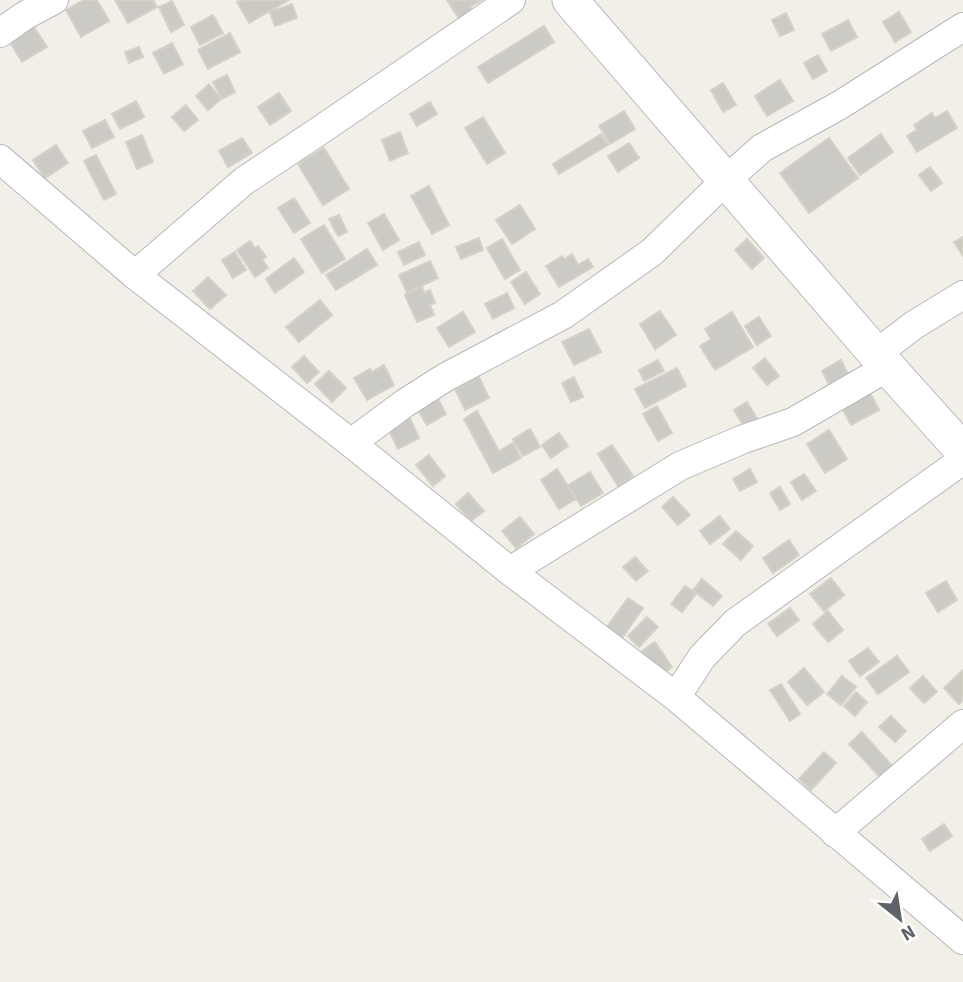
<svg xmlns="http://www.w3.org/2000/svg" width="963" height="982" font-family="'Source Sans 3',sans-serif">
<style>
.building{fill:#cccac5;stroke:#d6d1c6;stroke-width:2}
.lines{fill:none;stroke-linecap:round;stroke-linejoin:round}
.minor-casing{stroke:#b5b8bc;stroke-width:30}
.tertiary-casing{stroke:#b5b8bc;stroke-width:37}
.minor{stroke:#fff;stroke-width:28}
.tertiary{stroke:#fff;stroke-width:35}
</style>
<rect width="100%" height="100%" fill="#f1efe8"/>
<path class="building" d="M84,0h13l12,21 -28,16 -15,-27z
M115,0h38l4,7 -29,16z
M241,0h48l-40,23 -12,-21z
M447,0h34l-11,7 5,7 -13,9z
M172,1l12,24 -13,7 -12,-25z
M292,4l5,14 -22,8 -5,-14z
M899,12l12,20 -16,10 -12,-20z
M786,13l8,17 -14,6 -8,-16z
M213,15l10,18 -23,12 -9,-18z
M848,20l9,17 -26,14 -9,-17z
M544,26l10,16 -66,41 -10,-16z
M34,27l13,20 -25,15 -12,-20z
M230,33l10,19 -32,17 -10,-19z
M172,43l11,21 -19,10 -11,-21z
M139,47l4,10 -14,6 -4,-11z
M818,55l9,16 -14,8 -9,-16z
M227,75l8,17 -13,7 -9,-17z
M780,80l13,21 -26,15 -12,-20z
M723,83l13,22 -13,7 -12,-22z
M209,84l12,15 -13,11 -12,-14z
M279,93l12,18 -21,14 -12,-18z
M136,101l8,16 -24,12 -8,-15z
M430,102l7,12 -20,12 -7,-12z
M186,105l12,15 -14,11 -12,-14z
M624,111l11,18 -25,15 -11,-18z
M947,111l10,17 -40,24 -10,-16 10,-6 -3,-5 18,-12 3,5z
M483,117l22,36 -18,11 -22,-36z
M105,120l9,17 -22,11 -9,-17z
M400,132l8,21 -18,8 -8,-21z
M601,134l7,11 -49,29 -6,-10z
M881,134l12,18 -33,23 -12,-17z
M142,135l11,27 -16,7 -11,-27z
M242,138l10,15 -24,14 -9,-16z
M829,138l29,40 -49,35 -29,-40z
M629,143l10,15 -21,14 -10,-16z
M56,145l12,18 -23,15 -12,-18z
M324,148l25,41 -26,16 -25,-41z
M96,155l20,39 -12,6 -20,-39z
M930,167l12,16 -11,8 -12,-16z
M429,186l20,39 -17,9 -21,-38z
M294,198l16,25 -16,10 -16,-25z
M520,205l15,24 -23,15 -16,-24z
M384,214l15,26 -16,10 -15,-27z
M339,215l8,17 -9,4 -9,-17z
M324,225l21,34 -23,14 -21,-34z
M963,237v19l-9,-14z
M479,238l4,12 -22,9 -5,-12z
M502,239l18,31 -15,9 -18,-31z
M747,239l17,19 -12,11 -17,-19z
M250,241l5,7 3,-2 8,11 -4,2 6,9 -13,9 -18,-27z
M419,242l6,13 -21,10 -6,-13z
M367,249l10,16 -41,25 -10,-15z
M235,252l11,18 -13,8 -11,-18z
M572,254l6,11 10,-6 5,8 -34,20 -13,-21 16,-10 2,3z
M294,258l10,14 -29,21 -9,-14z
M430,261l8,17 -31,15 -8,-18z
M526,272l14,22 -15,10 -14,-22z
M208,277l18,18 -16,14 -17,-18z
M422,287l2,6 6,-3 5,13 -5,2 4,10 -17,7 -12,-27z
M507,293l7,15 -21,11 -8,-15z
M320,300l12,15 -33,27 -13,-15z
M660,311l16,24 -21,14 -15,-25z
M463,312l12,20 -26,15 -12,-19z
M732,312l21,35 -38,23 -15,-24 11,-7 -6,-10z
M759,317l12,19 -14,9 -12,-19z
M589,329l12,23 -27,13 -12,-23z
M304,356l15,16 -12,11 -15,-16z
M765,358l14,18 -12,9 -14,-17z
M658,360l6,11 -20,10 -5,-11z
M841,360l7,14 -19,11 -7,-14z
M384,365l10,20 -27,15 -13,-22 16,-9 2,3z
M677,368l9,18 -41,22 -10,-19z
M329,371l17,17 -14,14 -17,-18z
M479,377l10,21 -24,12 -10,-21z
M574,377l9,20 -12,5 -9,-19z
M867,387l12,23 -28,15 -12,-23z
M437,397l9,17 -19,11 -10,-16z
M747,402l11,18 -13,8 -11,-18z
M657,406l15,27 -14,8 -15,-27z
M477,411l22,40 14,-8 8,15 -28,15 -29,-54z
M408,414l11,24 -21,11 -12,-25z
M530,429l10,18 -17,9 -10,-17z
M829,430l18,29 -22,14 -18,-29z
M559,433l9,13 -17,12 -9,-13z
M612,445l21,31 -15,10 -20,-32z
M429,455l16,21 -12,10 -17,-21z
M557,469l19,30 -17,10 -18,-29z
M750,469l7,13 -17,9 -7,-12z
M590,472l13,21 -22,13 -13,-21z
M804,474l12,17 -14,9 -11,-18z
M780,487l10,17 -10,6 -10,-17z
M468,493l16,18 -13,10 -15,-17z
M673,497l17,18 -12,10 -16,-18z
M720,516l10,13 -20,15 -10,-13z
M520,517l14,17 -18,14 -14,-17z
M736,531l17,15 -12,14 -18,-16z
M789,540l10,15 -26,18 -10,-15z
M635,557l13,14 -12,10 -13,-14z
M831,578l13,17 -20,16 -14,-17z
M702,579l20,17 -9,10 -20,-16z
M946,581l11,19 -19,12 -12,-19z
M685,586l11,8 -14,18 -11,-8z
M628,598l15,10 -21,30 -15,-11z
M790,608l9,12 -22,16 -9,-12z
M828,611l15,19 -15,12 -15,-18z
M647,617l11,10 -19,20 -11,-11z
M655,642l17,25 -12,9 -18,-25z
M868,648l11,14 -19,14 -11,-15z
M897,656l12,16 -31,22 -12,-16z
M804,668l20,24 -17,13 -19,-23z
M963,670v30l-4,4 -15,-16z
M842,676l14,11 -15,18 -14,-11z
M923,676l14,16 -13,11 -14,-15z
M781,684l19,30 -10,7 -20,-31z
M856,692l11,10 -12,14 -11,-10z
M891,716l15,15 -11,11 -16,-15z
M862,732l31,35 -12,11 -32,-34z
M824,752l12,11 -25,27 -12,-11z
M944,824l8,12 -22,15 -8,-12z"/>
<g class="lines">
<defs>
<path id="minor" d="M0,33l24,-17 30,-16
M0,159l135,116 216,168 159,128 166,126 287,243
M135,275l109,-94 75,-50 192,-131
M876,354l38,-29 49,-30
M351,443l54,-40 41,-26 117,-62 89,-63 74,-72 36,-32 78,-43 123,-78
M510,571l170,-105 61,-26 52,-18 95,-55
M676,697l26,-40 33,-34 228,-163
M835,833l128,-109"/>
<path id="tertiary" d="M570,0l306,354 87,97"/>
</defs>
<use href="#minor" class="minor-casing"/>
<use href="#tertiary" class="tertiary-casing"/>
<use href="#minor" class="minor"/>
<use href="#tertiary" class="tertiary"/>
</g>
<g transform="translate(900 919) rotate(150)" stroke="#ffffff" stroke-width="5" paint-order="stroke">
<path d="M0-5L12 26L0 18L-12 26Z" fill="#5f6368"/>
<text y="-10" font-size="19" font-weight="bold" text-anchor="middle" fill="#5f6368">N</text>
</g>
</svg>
